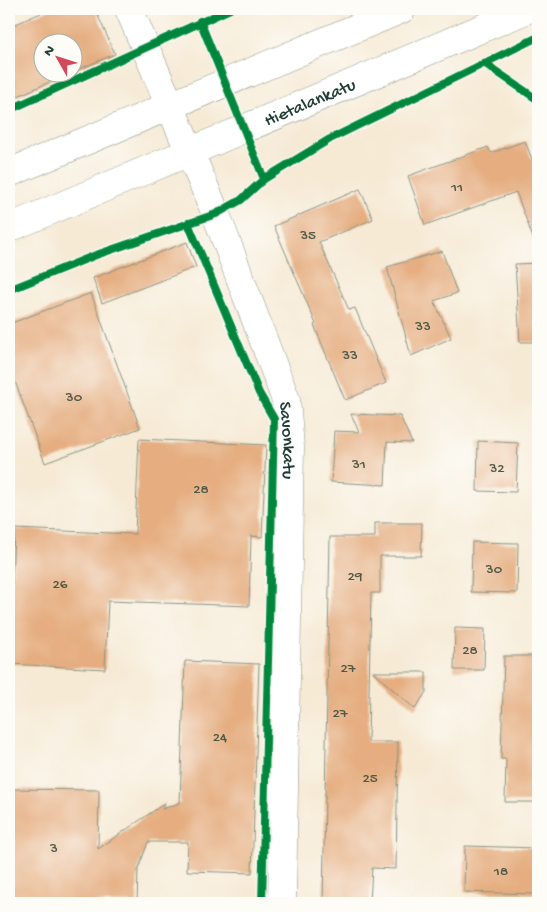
<svg xmlns="http://www.w3.org/2000/svg" width="547" height="912" font-family="'Gochi Hand',sans-serif">
<style>
.building{fill:#e5ad80}
.lines{fill:none;stroke-linecap:round;stroke-linejoin:round}
.street-casing{stroke:#8a9484;stroke-width:29}
.secondary-casing{stroke:#8a9484;stroke-width:29}
.street{stroke:#fff;stroke-width:28}
.secondary{stroke:#fff;stroke-width:28}
.cycleway-casing{stroke:#fdfcf7;stroke-width:11}
.cycleway{stroke:#00873e;stroke-width:8}
.labels{text-anchor:middle;stroke-width:4;stroke-linejoin:round;paint-order:stroke}
.number-label{font-size:15px;fill:#505947}
.street-label{font-size:18px;fill:#1f3d34;stroke:#fdfcf7}
</style>
<rect width="100%" height="100%" fill="#fdfcf7"/>
<filter id="ink" filterUnits="userSpaceOnUse"><feTurbulence type="fractalNoise" baseFrequency=".02" numOctaves="2"/><feDisplacementMap in="SourceGraphic" scale="10" xChannelSelector="R" yChannelSelector="G"/><feConvolveMatrix kernelMatrix="1 2 1 2 8 2 1 2 1" color-interpolation-filters="sRGB"/></filter>
<filter id="wash" filterUnits="userSpaceOnUse"><feTurbulence type="fractalNoise" baseFrequency=".0096" numOctaves="4" result="noise"/><feDisplacementMap in="SourceGraphic" scale="20" xChannelSelector="R" yChannelSelector="G"/><feGaussianBlur stdDeviation="1.12" result="paint"/><feColorMatrix in="noise" values="0 0 0 0 0 0 0 0 0 0 0 0 0 0 0 0 0 1.4 0 .05"/><feComposite in="paint" operator="in"/></filter>
<g filter="url(#wash)">
<rect width="100%" height="100%" fill="#f6ead5"/>
<g id="blocks">
<path class="building" d="M50,9h45l20,45 -43,18v-30h-30v30h30l-63,28v-73z
M525,141l13,34v70l-2,1 -20,-54 -91,33 -17,-49 80,-29 3,6z
M360,189l13,30 -54,23 30,68 6,-2 31,75 -41,17 -31,-75 2,-1 -42,-98z
M187,242l9,25 -94,36 -9,-25z
M442,251l15,42 -23,8 17,37 -40,18 -24,-89z
M538,263v79h-18l-5,-78z
M91,293l49,135 -95,35 -36,-98v-41z
M351,414l49,2 12,27 -25,-1 -2,43 -54,-3 3,-51 25,1z
M139,439l127,6 -4,92 -11,-1 -2,70 -141,-5 -3,68 -96,-5 5,-135 121,5z
M478,441l40,2 -2,49 -39,-1z
M375,523h47l-1,33h-41v37h-9l-3,149h30l-2,127 -24,-1 -2,35h-47l7,-366h45z
M472,542l46,1 -1,50 -46,-1z
M455,628l30,1 -1,41h-30z
M504,656h34v146h-33l1,-43h-5z
M185,661l74,3 -7,209 -65,-2 1,-29h-40l-10,28 -1,33h-128v-114l90,1 -1,59 67,-46 -3,6 18,-6z
M373,672h53v20l-11,17z
M465,846l73,2v46l-74,-2z"/>
</g>
</g>
<g filter="url(#ink)">
<use href="#blocks" fill-opacity="0" stroke="#8a9484" stroke-width="1"/>
<g class="lines">
<defs>
<g id="street">
<path id="s1" d="M129,9l87,205 70,186 4,47 -8,456"/>
</g>
<g id="secondary">
<path d="M9,173l393,-164"/>
<path id="s2" d="M9,228l519,-219"/>
</g>
</defs>
<use href="#street" class="street-casing"/>
<use href="#secondary" class="secondary-casing"/>
<use href="#street" class="street"/>
<use href="#secondary" class="secondary"/>
<defs>
<path id="cycleway" d="M200,21l64,158
M484,63l54,37
M9,110l221,-101
M188,223l71,170 15,26 -12,484
M9,290l87,-35 120,-41 25,-14 23,-21 66,-40 208,-102"/>
</defs>
<use href="#cycleway" class="cycleway-casing"/>
<use href="#cycleway" class="cycleway"/>
</g>
</g>
<g class="labels">
<g class="number-label">
<text x="457" y="191">11</text>
<text x="308" y="239">35</text>
<text x="423" y="330">33</text>
<text x="350" y="359">33</text>
<text x="74" y="401">30</text>
<text x="359" y="468">31</text>
<text x="497" y="472">32</text>
<text x="201" y="493">28</text>
<text x="494" y="573">30</text>
<text x="355" y="580">29</text>
<text x="60" y="588">26</text>
<text x="470" y="654">28</text>
<text x="348" y="672">27</text>
<text x="340" y="717">27</text>
<text x="220" y="741">24</text>
<text x="370" y="782">25</text>
<text x="54" y="852">3</text>
<text x="501" y="875">18</text>
</g>
<g class="street-label">
<text dy="6" stroke="none"><textPath href="#s2" startOffset="326">Hietalankatu</textPath></text>
<text dy="6" stroke="none"><textPath href="#s1" startOffset="462">Savonkatu</textPath></text>
</g>
</g>
<rect width="547" height="912" fill="none" stroke="#fdfcf7" stroke-width="30"/>
<g transform="translate(58 58) rotate(309)"><circle r="24" fill="#fdfcf7" stroke="#a4b0a9"/>
<path d="M0-4L9 19L0 12L-9 19Z" fill="#d1495b"/>
<text y="-8" font-size="14" font-weight="bold" text-anchor="middle" fill="#1f3d34">N</text>
</g>
</svg>
